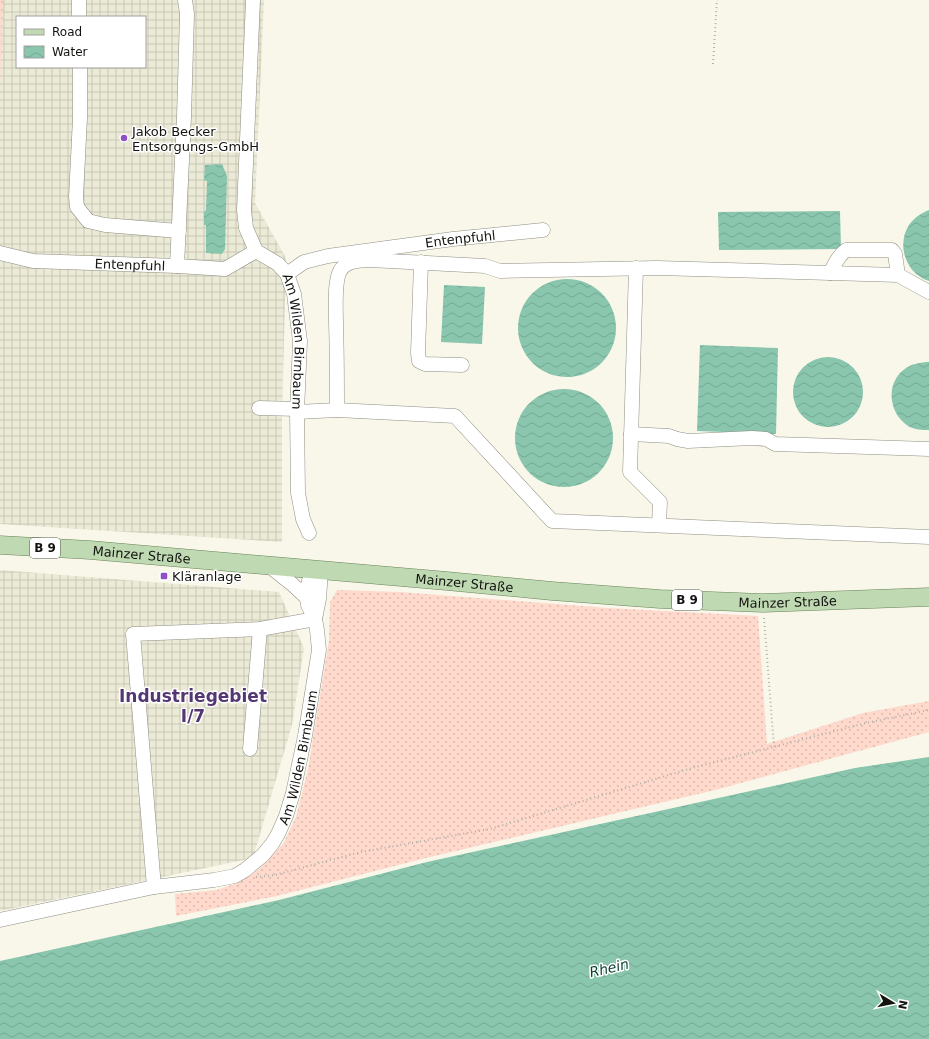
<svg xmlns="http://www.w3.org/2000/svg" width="929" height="1039" font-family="'DejaVu Sans',sans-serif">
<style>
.industrial{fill:url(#industrial-grid);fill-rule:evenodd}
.grass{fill:url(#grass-dots)}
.water{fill:url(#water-waves)}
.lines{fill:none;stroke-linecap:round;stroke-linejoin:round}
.minor-casing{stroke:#8f8e82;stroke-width:15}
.major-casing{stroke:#688358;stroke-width:19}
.path{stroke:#b1b0a6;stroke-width:2;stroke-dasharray:1 3;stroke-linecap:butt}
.minor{stroke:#fff;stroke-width:14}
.major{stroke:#bfd9b3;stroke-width:18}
.poi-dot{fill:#8d50c6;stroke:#fff;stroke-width:1.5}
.labels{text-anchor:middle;stroke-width:3;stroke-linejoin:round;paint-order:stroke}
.shield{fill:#fff;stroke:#5a5a57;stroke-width:1}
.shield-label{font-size:12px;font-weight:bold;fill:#13130f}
.poi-label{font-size:13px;fill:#13130f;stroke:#fff;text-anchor:start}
.street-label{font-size:13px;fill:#13130f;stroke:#fff}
.water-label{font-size:14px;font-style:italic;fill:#0b3f2f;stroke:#fff}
.district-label{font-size:17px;font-weight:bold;fill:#543772;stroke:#fff}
</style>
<defs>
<pattern id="industrial-grid" width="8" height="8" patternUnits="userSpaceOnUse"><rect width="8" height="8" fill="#ebead6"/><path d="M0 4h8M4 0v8" fill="none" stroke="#c9c8b6"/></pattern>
<pattern id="grass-dots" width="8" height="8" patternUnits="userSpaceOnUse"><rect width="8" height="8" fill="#fed9cc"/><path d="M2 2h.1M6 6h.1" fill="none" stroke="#d9b9ae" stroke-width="1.8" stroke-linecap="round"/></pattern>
<pattern id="water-waves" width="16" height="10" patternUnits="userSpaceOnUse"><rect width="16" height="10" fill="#89c6ad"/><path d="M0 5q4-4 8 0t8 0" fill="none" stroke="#75a994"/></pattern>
</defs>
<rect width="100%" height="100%" fill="#f8f7ea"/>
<path class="industrial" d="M0,0h264l-9,203 31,55 -4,159v125l-282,-18zM17,17h128v50h-128z
M0,570l279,22 25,56 -12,77 -39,133 -253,53z"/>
<path class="grass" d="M0,0h3l-3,86z
M337,590l63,2 208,16 150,8 9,128 96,-31 66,-12v31l-214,58 -289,68 -149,38 -101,20 -1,-22 42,-4 23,-8 19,-13 24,-25 13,-27 12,-48 21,-128 1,-39z"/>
<path class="water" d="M222,164l5,12 -2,73 -3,5 -16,-1v-28h-2v-13l2,-2 1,-29 -3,-1 1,-15z
M929,210v71c-23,-7 -33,-36 -20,-56 5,-7 12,-12 20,-15z
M840,211l1,38 -122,1 -1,-38z
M518 328a49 49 0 1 1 98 0a49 49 0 1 1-98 0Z
M444,285l41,2 -3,57 -41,-2z
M700,345l78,3 -2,86 -79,-3z
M793 392a35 35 0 1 1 70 0a35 35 0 1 1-70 0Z
M926,362h3v68c-7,0 -14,0 -21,-4 -20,-13 -23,-44 -2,-58 6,-4 13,-5 20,-6z
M515 438a49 49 0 1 1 98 0a49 49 0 1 1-98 0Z
M929,757v282h-929v-78l279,-61 148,-38 428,-94z"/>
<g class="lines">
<defs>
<g id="minor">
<path id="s1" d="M253,0l-9,210 2,18 10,23 22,13 9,10 7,20 6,47 -3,71 1,81 5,26 6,14"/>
<path d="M79,17v-17"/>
<path d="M80,67v51l-4,79 1,10 11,14 17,4 74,6"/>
<path id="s2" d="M0,253l33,8 144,5 48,3 31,-18"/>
<path d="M421,262l-3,91 1,8 6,3 37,1"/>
<path d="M177,266l7,-149 3,-103 -2,-14"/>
<path d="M636,268l-6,204 30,30 -1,23"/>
<path d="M830,273c5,-9 8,-17 16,-23h46l3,4 3,21"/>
<path id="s3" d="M287,274l17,-12 24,-6 125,-17 90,-9"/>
<path d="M259,408l39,1"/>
<path d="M337,410c0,-29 0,-58 -1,-87 0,-12 -2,-41 4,-52 6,-11 19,-10 30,-11l115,6 15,5 157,-3 241,7 31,17"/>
<path d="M297,412l40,-2 118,6 97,105 377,16"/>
<path d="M631,434l38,2 8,3 11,2 64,-3 14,1 9,5 154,5"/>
<path d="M268,565l24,19 15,14"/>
<path d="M315,619l4,-20 2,-29"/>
<path d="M250,749l10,-120"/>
<path d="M154,887l-21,-253 127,-5 55,-10"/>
<path id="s4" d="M0,920l154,-33 60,-7 21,-4 10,-6 18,-15 9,-11 6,-10 8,-18 7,-23 12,-57 14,-86 -2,-20 -2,-11 -7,-14 -2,-14 3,-10 8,-11"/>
</g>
<g id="major">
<path id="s5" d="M0,545l90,5 357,31 105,10 108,8 103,4 166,-6"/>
</g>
</defs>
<use href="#minor" class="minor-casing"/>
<use href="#major" class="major-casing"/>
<path class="path" d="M713,64l4,-64
M764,618l10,129
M256,877l19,-2 86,-23 129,-23 202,-61 174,-45 63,-13"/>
<use href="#minor" class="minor"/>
<use href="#major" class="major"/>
</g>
<g class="poi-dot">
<circle cx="124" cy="138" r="4"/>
<rect x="160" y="572" width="8" height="8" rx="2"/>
</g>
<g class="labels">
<g class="shield">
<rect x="30" y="538" width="30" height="20" rx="3"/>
<rect x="672" y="590" width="30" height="20" rx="3"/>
</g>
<g class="shield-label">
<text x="45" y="552">B 9</text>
<text x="687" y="604">B 9</text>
</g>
<g class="poi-label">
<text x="132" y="136">Jakob Becker<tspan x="132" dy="15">Entsorgungs-GmbH</tspan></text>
<text x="172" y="581">Kläranlage</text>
</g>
<g class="street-label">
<text dy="5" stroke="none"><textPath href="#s3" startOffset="179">Entenpfuhl</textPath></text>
<text dy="5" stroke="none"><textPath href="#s2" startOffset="131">Entenpfuhl</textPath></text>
<text dy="5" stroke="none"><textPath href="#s1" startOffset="361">Am Wilden Birnbaum</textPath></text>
<text dy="5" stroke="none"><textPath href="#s5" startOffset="142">Mainzer Straße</textPath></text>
<text dy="5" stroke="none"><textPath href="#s5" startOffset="466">Mainzer Straße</textPath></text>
<text dy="5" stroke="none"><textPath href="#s5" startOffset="790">Mainzer Straße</textPath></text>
<text dy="5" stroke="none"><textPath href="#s4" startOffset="380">Am Wilden Birnbaum</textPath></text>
</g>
<g class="water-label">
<text transform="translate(609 968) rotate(-13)" y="5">Rhein</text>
</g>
<g class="district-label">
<text x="193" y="702">Industriegebiet<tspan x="193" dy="20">I/7</tspan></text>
</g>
</g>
<rect x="16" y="16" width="130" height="52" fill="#ffffff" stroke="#a1a19f"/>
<rect x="24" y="29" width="20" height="6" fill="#bfd9b3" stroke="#a1a19f"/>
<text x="52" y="36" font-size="12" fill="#13130f">Road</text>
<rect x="24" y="46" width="20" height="12" fill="url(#water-waves)" stroke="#a1a19f"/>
<text x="52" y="56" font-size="12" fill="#13130f">Water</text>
<g transform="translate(893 1003) rotate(100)" stroke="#ffffff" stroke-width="3" paint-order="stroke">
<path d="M0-3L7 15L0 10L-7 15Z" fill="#13130f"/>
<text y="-6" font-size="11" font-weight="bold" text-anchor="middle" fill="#13130f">N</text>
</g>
</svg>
